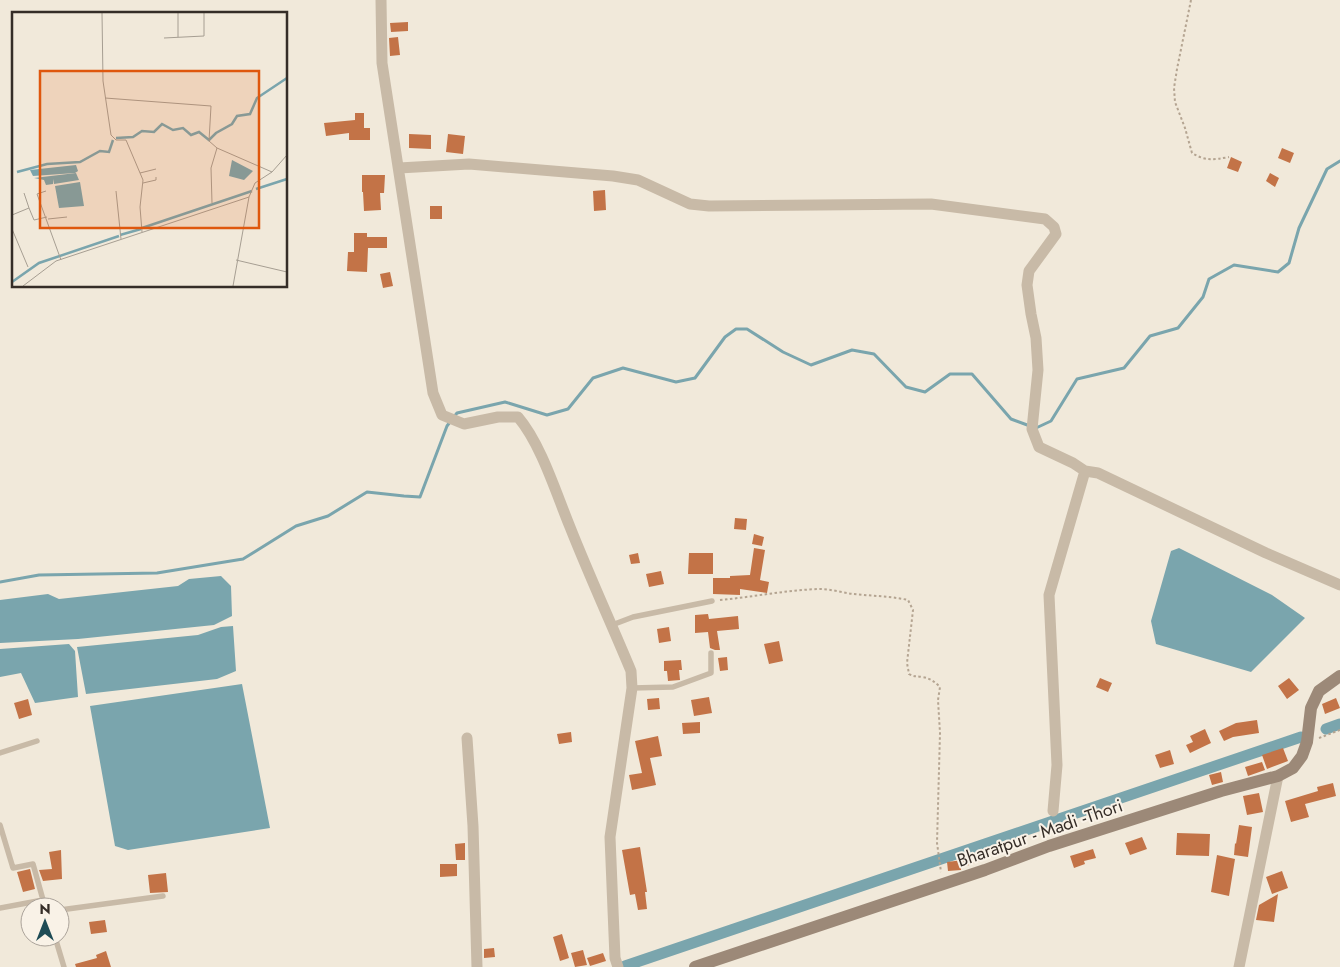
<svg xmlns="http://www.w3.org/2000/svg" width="1340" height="967" font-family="Jost,sans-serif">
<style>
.water{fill:#7aa5ad}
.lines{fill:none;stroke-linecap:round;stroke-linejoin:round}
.stream{stroke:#7aa5ad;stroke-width:3}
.canal{stroke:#7aa5ad;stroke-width:11}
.building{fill:#c37347}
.path{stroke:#b4a491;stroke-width:2;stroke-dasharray:2.5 2.5;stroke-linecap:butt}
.lane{stroke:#c8baa7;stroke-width:5.5}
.street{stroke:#c8baa7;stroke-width:11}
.secondary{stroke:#9c8978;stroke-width:12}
.labels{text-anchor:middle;stroke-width:4;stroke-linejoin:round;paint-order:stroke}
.street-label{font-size:18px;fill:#352d27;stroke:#f9f2e7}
.inset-river{fill:none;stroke:#7aa5ad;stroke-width:2.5}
.inset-road{fill:none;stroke:#a69e92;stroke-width:1}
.view{fill:#df570d;fill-opacity:0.15;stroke:#df570d;stroke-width:2.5}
.inset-edge{fill:none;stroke:#352d27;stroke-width:2.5}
</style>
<rect width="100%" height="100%" fill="#f1e9da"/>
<path class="water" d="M1179,548l93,47 33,23 -54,54 -95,-28 -5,-23 20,-70z
M221,576l10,10 1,30 -18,9 -136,14 -78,4v-43l48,-6 11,5 119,-13 11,-7z
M233,626l3,45 -19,8 -131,15 -9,-47 121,-12 23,-8z
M69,644l6,7 3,46 -43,6 -14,-30 -21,4v-28z
M242,684l28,144 -142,22 -13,-4 -25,-140z"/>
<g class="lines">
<path class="stream" d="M454,417l3,-4 48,-11 42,13 21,-6 25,-31 30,-10 53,14 19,-4 30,-41 11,-8h11l36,23 28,13 41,-15 22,4 32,33 19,5 25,-18h22l39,45 19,7
M1036,428l15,-7 26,-42 47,-11 26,-32 28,-8 25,-31 6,-18 25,-14 44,7 11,-9 10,-35 28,-59 13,-8
M0,582l39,-7 118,-2 86,-14 53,-33 32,-10 39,-24 37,4 16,1 27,-71 3,-4"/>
<path class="canal" d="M1326,729l14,-5
M625,966l676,-229"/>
</g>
<path class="building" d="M408,22v9l-17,1 -1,-9z
M398,37l2,18 -10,1 -1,-18z
M355,113h9v15h6v12h-21v-7l-23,3 -2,-13 31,-3z
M409,134l22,1v14l-22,-1z
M448,134l17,2 -2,18 -17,-2z
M1282,148l12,5 -4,10 -12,-5z
M1231,157l11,5 -4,10 -11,-4z
M1270,173l9,5 -4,9 -9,-6z
M362,175h23l-1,18h-4l1,17 -17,1 -1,-19h-1z
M605,190l1,20 -12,1 -1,-20z
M430,206h12v13h-12z
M354,233h13v4h20v11h-19l-1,24 -20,-1 1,-19h6z
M390,272l3,14 -10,2 -3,-14z
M735,518l12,1 -1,11 -12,-1z
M754,534l10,3 -2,9 -10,-2z
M754,548l11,2 -5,30 9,2 -2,11 -27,-4v6l-27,-1v-16h17v-2l20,-1z
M638,553l2,10 -9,1 -2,-9z
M689,553h24v21h-25z
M661,571l3,13 -15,3 -3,-13z
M708,614l1,5 29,-3 1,13 -22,2 3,19h-5l-5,-2 -2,-16 -13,1v-18z
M669,627l2,14 -12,2 -2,-14z
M779,641l4,20 -14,3 -5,-20z
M727,657l1,13 -8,1 -2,-13z
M681,660l1,10h-3l1,10 -12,1 -1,-10h-3v-10z
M1100,678l12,5 -4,9 -12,-5z
M1289,678l10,12 -12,9 -9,-13z
M709,697l3,16 -18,3 -3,-16z
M659,698l1,11 -12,1 -1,-11z
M1336,698l4,10 -15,6 -3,-10z
M28,699l4,16 -13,4 -5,-16z
M1257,720l2,13 -26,4 -9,4 -5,-10 17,-8z
M700,722v11l-17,1 -1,-11z
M1205,729l6,14 -21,10 -4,-8 7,-3 -3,-6z
M571,732l1,10 -13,2 -2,-10z
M658,736l4,20 -12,2 6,27 -24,5 -3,-15 13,-2 -7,-32z
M1283,748l5,13 -21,8 -5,-14z
M1170,750l4,14 -14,4 -5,-13z
M1262,762l3,8 -17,6 -3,-9z
M1221,772l2,10 -11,3 -3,-10z
M1333,783l3,13 -31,8 4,13 -18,5 -6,-21 33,-10 -1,-4z
M1259,793l4,19 -16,3 -4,-19z
M1239,825l13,2 -4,30 -14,-2 1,-12 1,1z
M1177,833l33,1 -1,22 -33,-1z
M1142,837l5,12 -17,6 -5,-12z
M465,843v17h-9l-1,-16z
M640,847l7,45h-2l2,17 -9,1 -3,-16 -5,1 -8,-45z
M1093,849l3,9 -12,3 1,3 -11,4 -4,-12z
M61,850l1,29 -19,2 -4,-11 13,-1 -3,-17z
M1217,855l18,4 -6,37 -18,-4z
M979,858l1,3 -19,7v2l-13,1 -1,-9z
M440,864h17v12l-17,1z
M30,869l5,20 -12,3 -6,-20z
M1282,871l6,17 -16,6 -6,-17z
M166,873l2,19 -18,1 -2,-18z
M1278,894l-4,28 -18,-2 3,-15z
M105,920l2,12 -16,2 -2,-12z
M562,934l7,24 -9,3 -7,-24z
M494,948l1,9 -11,1v-9z
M583,950l4,15 -12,2 -4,-14z
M106,951l5,16h-35l-1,-3 22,-6 -1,-3z
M603,953l3,8 -16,5 -3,-8z"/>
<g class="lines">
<path class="path" d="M1191,0l-14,69 -3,19 1,14 10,26 7,25c13,8 21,7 37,4
M720,600c33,-3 66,-10 100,-11 11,0 23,4 34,5 18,2 36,2 54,6l5,10 -6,53 2,11c5,3 8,2 13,3 8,1 13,5 18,10l-2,13 2,33 -3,110 4,29
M1319,738l21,-8
M1050,833l2,-10"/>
<path class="lane" d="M612,625l21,-8 79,-16
M632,688l41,-1 38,-14v-20
M0,753l37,-12
M0,825l13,43 20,-4 12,43
M0,908l43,-8
M60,910l103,-14
M55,937l9,30"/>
<path class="street" d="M381,0l1,63 51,330 9,22 22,9 34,-7h20c23,27 38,76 52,110 19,48 41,96 61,144l1,17 -22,149 5,121 3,9
M399,168l70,-4 144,12 25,4 52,24 19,2 222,-2 114,15 9,8 2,7 -27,37 -2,14 4,29 5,24 2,32 -6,59 7,18 34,16 12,8
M467,738l6,88 4,141
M1053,811l4,-46 -8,-170 36,-124 13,2 168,80 74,32
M1239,967l39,-191"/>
<path class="secondary" d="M695,967l290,-97 64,-24 172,-55 57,-15 15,-8 9,-12 5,-14 4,-34 8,-17 21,-15"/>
</g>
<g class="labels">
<g class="street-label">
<text transform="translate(1040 833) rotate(-19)" y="6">Bharatpur - Madi -Thori</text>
</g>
</g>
<g transform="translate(12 12)">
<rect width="275" height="275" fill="#f1e9da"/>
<path d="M220,148l21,11 -9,9 -15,-4zM64,153l2,6 -3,2 -42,3 -3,-6zM64,161l3,7 -25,4 -1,-5v5l-7,1 -2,-5 -10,-2zM68,170l4,24 -25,2 -4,-22z" fill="#7aa5ad"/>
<path class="inset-river" d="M104,126l17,-1 9,-6 12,1 8,-8 11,6 10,-2 8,7 8,-3 10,8 7,-7 16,-9 5,-8 13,-2 7,-16 30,-20M5,160l30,-8 33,-2 20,-11 9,1 4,-12M244,177l31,-10M130,216l110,-37M108,223l21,-6M0,270l27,-19 80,-27"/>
<path class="inset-road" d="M90,1l1,68 8,54 5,5h10l17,40 -3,27 2,25M166,1v24M152,26l40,-2v-23M93,86l106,8 -2,35 8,7M128,161l16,-4M131,171l13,-3v-3M34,179l-9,3 24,66M104,179l5,48M200,191l-1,-35 6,-20 55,24M17,196l5,12 13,-3M0,203l17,-7 -5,-15M36,207l19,-2M0,217l16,38M224,248l51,12M11,274l33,-25 193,-64 6,-14 17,-11 15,-17M221,274l16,-89"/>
<path class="view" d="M28,59h219v157h-219z"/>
<rect width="275" height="275" class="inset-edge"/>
</g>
<g transform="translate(45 922)"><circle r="24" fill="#f9f2e7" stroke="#aba39a"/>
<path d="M0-4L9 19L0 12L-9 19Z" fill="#1e4b55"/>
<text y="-8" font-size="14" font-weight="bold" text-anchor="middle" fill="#352d27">N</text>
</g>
</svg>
